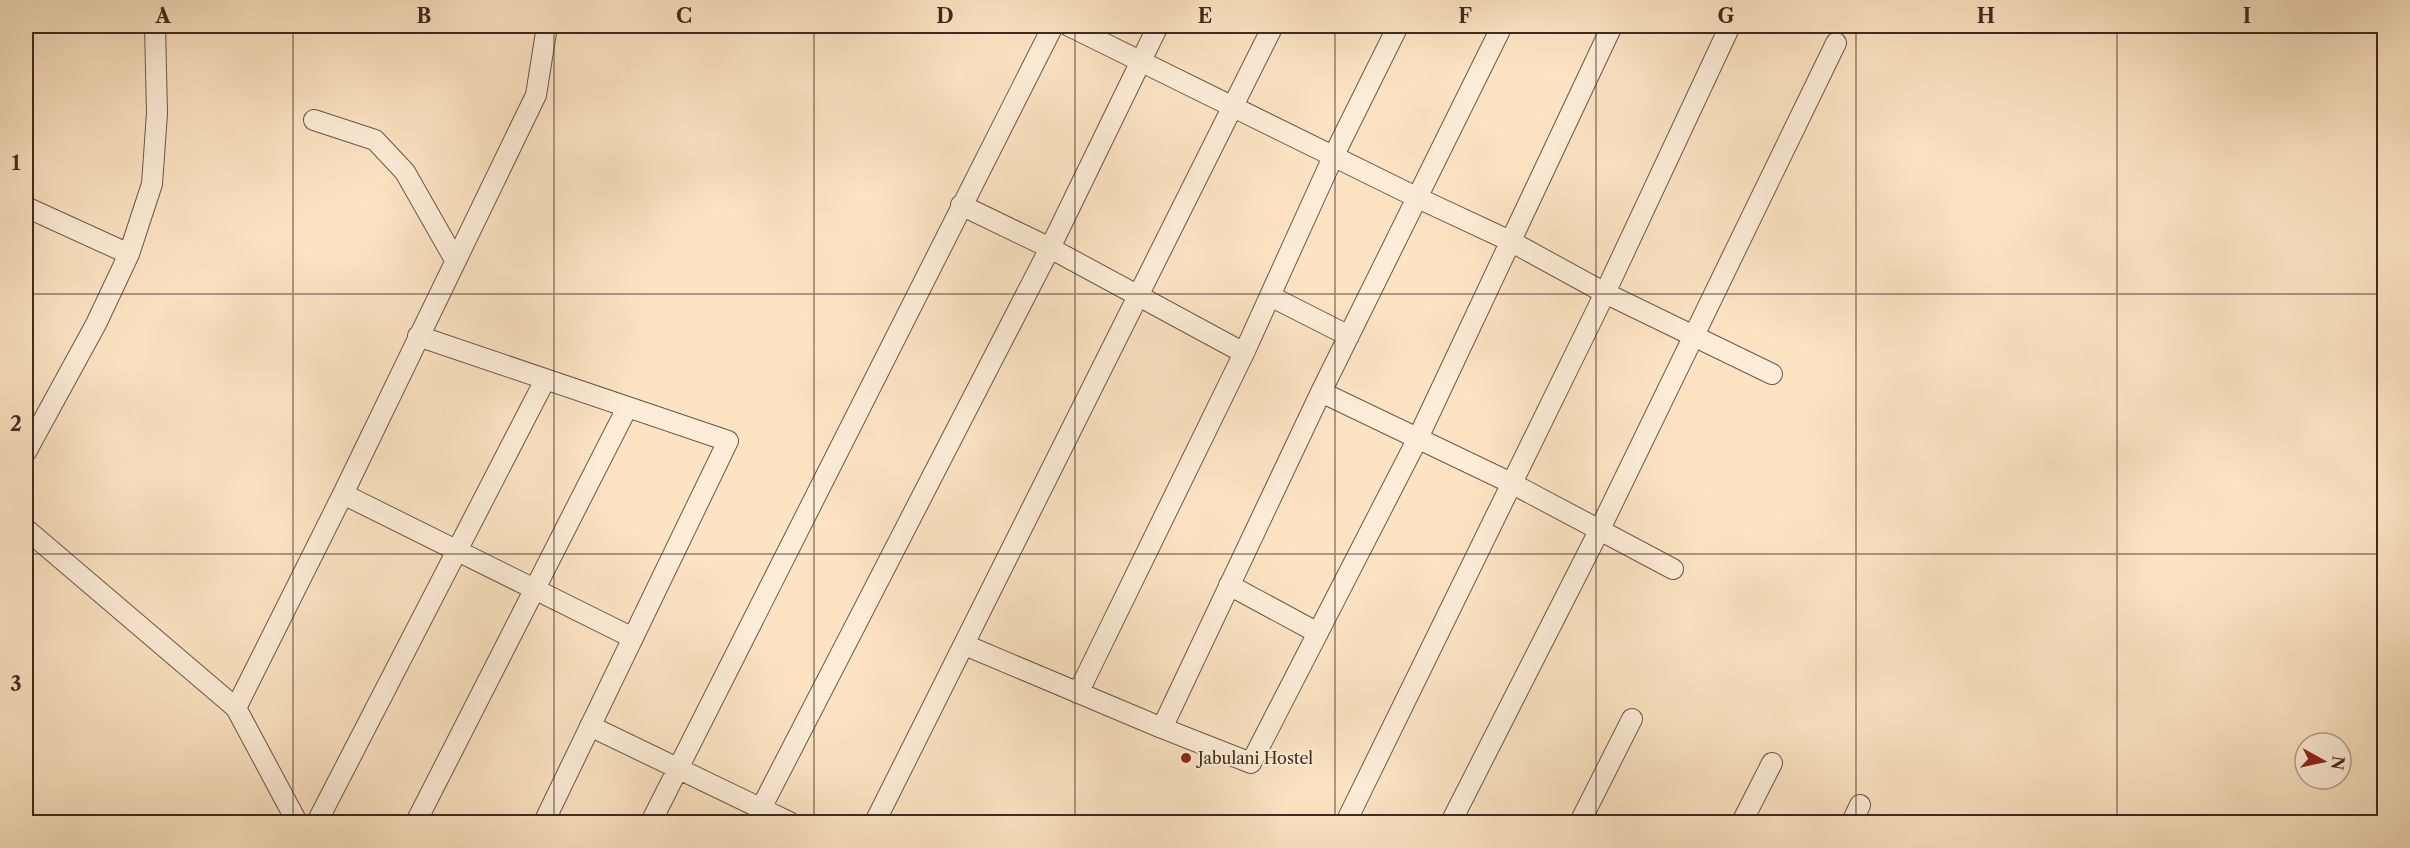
<svg xmlns="http://www.w3.org/2000/svg" width="2410" height="848" font-family="'Libre Caslon Text',serif">
<style>
.lines{fill:none;stroke-linecap:round;stroke-linejoin:round}
.lane-casing{stroke:#6d5848;stroke-width:22}
.lane{stroke:#fdedd8;stroke-width:20}
.grid{fill:none;stroke:#3d2a1f;stroke-width:1.5;stroke-opacity:0.55}
.poi-dot{fill:#8f2418;stroke:#fdedd8;stroke-width:2}
.labels{text-anchor:middle;stroke-width:4.5;stroke-linejoin:round;paint-order:stroke}
.poi-label{font-size:16px;fill:#3d2a1f;stroke:#fdedd8;text-anchor:start}
.neatline{fill:none;stroke:#3d2a1f;stroke-width:2}
.grid-label{font-size:20px;text-anchor:middle;font-weight:bold;fill:#3d2a1f}
</style>
<rect width="100%" height="100%" fill="#fce4c3"/>
<filter id="stains"><feTurbulence type="fractalNoise" baseFrequency=".00333" numOctaves="4"/><feColorMatrix values="0 0 0 0 .2 0 0 0 0 .09 0 0 0 0 .02 0 0 0 .5 -.17"/></filter>
<radialGradient id="worn" r=".72"><stop offset=".6" stop-color="#630" stop-opacity="0"/><stop offset="1" stop-color="#630" stop-opacity=".3"/></radialGradient>
<g class="lines">
<defs>
<path id="lane" d="M1069,26l349,172 92,43 95,52 167,81
M314,120l61,20 30,32 50,88
M961,205l89,43 194,105
M26,207l103,47
M1270,296l79,40
M418,336l310,105 -184,381
M1321,392l190,91 162,86
M26,452l70,-128 33,-70 23,-70 5,-71 -2,-87
M343,494l290,144
M26,529l210,179 61,114
M1229,585l89,48
M965,645l197,83 89,35 167,-325 194,-412
M1078,693l166,-340 89,-196 65,-131
M236,708l107,-214 193,-399 11,-69
M590,726l199,96
M1162,728l159,-336 181,-366
M317,822l228,-442
M416,822l211,-414
M651,822l402,-796
M754,822l296,-574 108,-222
M875,822l398,-796
M1346,822l259,-529 125,-267
M1451,822l149,-293 236,-486
M1580,822l52,-103
M1742,822l30,-59
M1852,822l8,-17"/>
</defs>
<use href="#lane" class="lane-casing"/>
<use href="#lane" class="lane"/>
</g>
<path class="grid" d="M293,26v796M554,26v796M814,26v796M1075,26v796M1335,26v796M1596,26v796M1856,26v796M2117,26v796M26,294h2358M26,554h2358"/>
<circle class="poi-dot" cx="1186" cy="758" r="6"/>
<g class="labels">
<g class="poi-label">
<text x="1198" y="764">Jabulani Hostel</text>
</g>
</g>
<rect width="2410" height="848" fill="none" stroke="#fce4c3" stroke-width="66"/>
<g transform="translate(2323 761) rotate(98)"><circle r="28" fill="#fdedd8" stroke="#b09f8e" stroke-width="1.5"/>
<path d="M0-4.5L10 22L0 15L-10 22Z" fill="#8f2418"/>
<text y="-9" font-size="16" font-weight="bold" text-anchor="middle" fill="#3d2a1f">N</text>
</g>
<rect x="33" y="33" width="2344" height="782" class="neatline"/>
<g class="grid-label">
<text x="163" y="23">A</text>
<text x="424" y="23">B</text>
<text x="684" y="23">C</text>
<text x="945" y="23">D</text>
<text x="1205" y="23">E</text>
<text x="1465" y="23">F</text>
<text x="1726" y="23">G</text>
<text x="1986" y="23">H</text>
<text x="2247" y="23">I</text>
<text x="16" y="170">1</text>
<text x="16" y="431">2</text>
<text x="16" y="691">3</text>
</g>
<rect width="100%" height="100%" filter="url(#stains)"/>
<rect width="100%" height="100%" fill="url(#worn)"/>
</svg>
